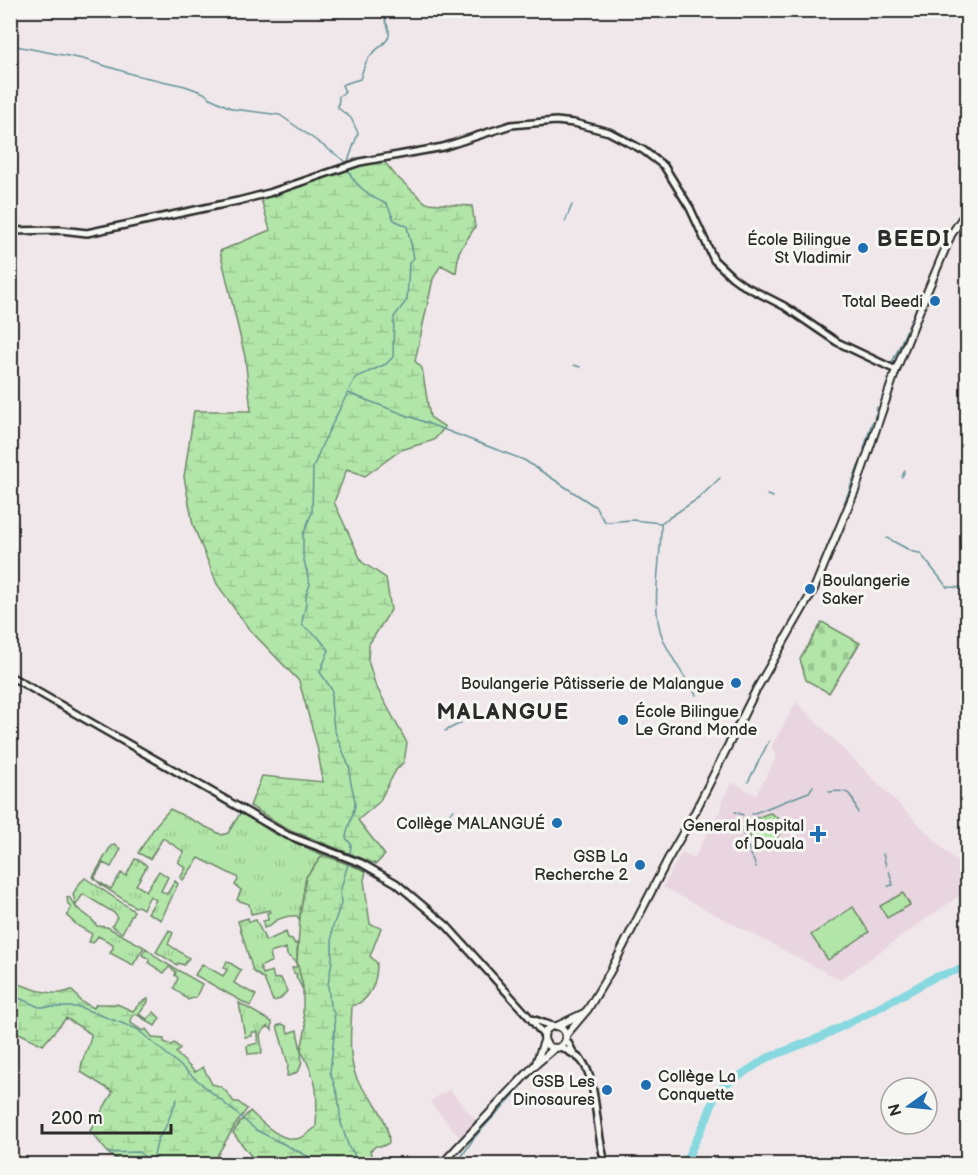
<svg xmlns="http://www.w3.org/2000/svg" width="978" height="1175" font-family="'Balsamiq Sans',sans-serif">
<style>
.built{fill:#e9d5e0}
.grass{fill:url(#grass-tufts);stroke:#6e886a;stroke-width:1.5}
.wetland{fill:url(#wetland-marsh);stroke:#6e886a;stroke-width:1.5}
.cemetery{fill:url(#cemetery-stones);stroke:#6e886a;stroke-width:1.5}
.garden{fill:#b2e6a8;stroke:#6e886a;stroke-width:1.5}
.lines{fill:none;stroke-linecap:round;stroke-linejoin:round}
.stream{stroke:#629397;stroke-width:1.5}
.river{stroke:#87d8df;stroke-width:8}
.secondary-casing{stroke:#2b2b2b;stroke-width:10}
.primary-casing{stroke:#2b2b2b;stroke-width:10}
.secondary{stroke:#f6f6f2;stroke-width:5}
.primary{stroke:#f6f6f2;stroke-width:6}
.poi-dot{fill:#1f6fb2;stroke:#f6f6f2;stroke-width:2}
.labels{text-anchor:middle;stroke-width:6;stroke-linejoin:round;paint-order:stroke}
.poi-label{font-size:16px;fill:#2b2b2b;stroke:#f6f6f2;text-anchor:end}
.district-label{font-size:22px;font-weight:bold;letter-spacing:1.5px;fill:#2b2b2b;stroke:#f6f6f2}
</style>
<defs>
<pattern id="grass-tufts" width="24" height="20" patternUnits="userSpaceOnUse" patternTransform="scale(1.5)"><rect width="24" height="20" fill="#b2e6a8"/><path d="M3 7l-1-3M5 7V3M7 7l1-3M15 17l-1-3M17 17v-4M19 17l1-3" fill="none" stroke="#99c591"/></pattern>
<pattern id="wetland-marsh" width="20" height="14" patternUnits="userSpaceOnUse" patternTransform="scale(1.5)"><rect width="20" height="14" fill="#b2e6a8"/><path d="M1 5h8M5 5V1M11 12h8M15 12V8" fill="none" stroke="#99c591"/></pattern>
<pattern id="cemetery-stones" width="16" height="16" patternUnits="userSpaceOnUse" patternTransform="scale(1.5)"><rect width="16" height="16" fill="#b2e6a8"/><path d="M2 7V4a2 2 0 0 1 4 0v3zM10 15v-3a2 2 0 0 1 4 0v3z" fill="#99c591"/></pattern>
</defs>
<rect width="100%" height="100%" fill="#f0e7ea"/>
<filter id="ink" filterUnits="userSpaceOnUse"><feTurbulence type="fractalNoise" baseFrequency=".0167" numOctaves="2"/><feDisplacementMap in="SourceGraphic" scale="12" xChannelSelector="R" yChannelSelector="G"/><feConvolveMatrix kernelMatrix="1 2 1 2 8 2 1 2 1" color-interpolation-filters="sRGB"/></filter>
<g filter="url(#ink)">
<path class="built" d="M796,702l172,171 -1,17 -127,90 -177,-93 19,-35 12,6 23,-43 3,-2 3,-8 -3,-1 12,-22 24,13 20,-37 -4,-12z
M449,1089l29,34 -16,17 -32,-38 12,-9 1,1z"/>
<path class="grass" d="M170,809l52,26 6,-2 13,-21 32,21 50,22 -17,22 -7,43 -2,-4c-8,-1 -23,3 -27,10l-6,2 -1,-7 5,-1 -1,-7 3,-1v-2l-19,4 -2,-10 -12,-4 4,-10 -6,-5 3,-5 -1,-3 -38,-19 -16,22 -3,-2 6,-10 -8,-6 6,-10 -21,-14 -13,21 -12,-6 18,-28z
M770,813l7,4 4,14 -6,12 -19,6 -3,-3 -5,-16 5,-11z
M115,845l6,4 -10,18 -8,-4 -8,14 2,4 14,8 10,-16 5,3 9,-17 6,2 6,5 -11,19 10,6 13,-20 9,6 -7,14 6,3 8,-13 3,3 -17,36 -13,-7 8,-13 -6,-4 -7,13 -5,-3 -3,1 -34,-22 -8,-8 18,-31z
M85,878l49,33 -12,22 -10,-7 5,-9 -1,-3 -33,-20 -7,11 -3,-11 6,-10z
M67,897l3,1c8,16 19,15 27,28l10,1 37,20 -11,18 -23,-12 3,-5v-4l-15,-8 -5,7 -4,-1 3,-8 -14,-8 -11,-10 4,-8 -3,-4z
M248,918l1,4 7,-2 10,21 20,-9 2,6 4,1 3,5 2,-1v19l6,24 -1,2 -6,-12 1,-2 -3,-1 -2,-5 5,-2 -2,-5 -8,-6 -1,-7 -16,5 2,8 -12,6 3,7 9,-3 2,8 7,-1 6,13 -7,8 -7,2 -9,-22 -11,-8 -15,-50z
M169,930l4,3 -5,11 21,14 -5,7 -6,-2 -1,2 -21,-13z
M146,948l14,12 42,24 -6,13 -8,3 -14,-12 4,-10 -3,-3 1,-3 -7,-5 -5,6 -15,-10v-4l-7,-4z
M227,961l14,9 -7,13 22,12 -6,11 -55,-31 7,-11 21,12 4,-6 -3,-2z
M239,1003l33,19v8l-4,-4 -8,8 2,19 -14,1 -1,-8 11,-3v-11h-6v4l-7,1z
M282,1024l4,2 2,7 9,-3c2,16 14,43 -10,46l1,-12 -11,-38z"/>
<path class="wetland" d="M382,159l14,17 30,27 46,3 3,21 -16,25 -3,21 -15,-8 -8,14 -18,82 7,7 8,49 15,10 -11,13 -33,10 -36,26 -18,-7 -13,33 28,60 24,16 5,32 -22,34 -1,16 7,24 32,59 -3,19 -8,8 -17,32 -21,18 27,35 -9,9 -90,-36 -36,-22 12,-30 61,6 -6,-36 -18,-65 -51,-53 -31,-44 -24,-59 -9,-48 10,-66h57l-6,-54 -25,-106 50,-21 -9,-31 68,-26z
M323,855l43,16 -2,9 6,44 11,4 -11,28 7,7c0,18 -6,38 -25,43 -1,25 -5,52 6,75 5,9 11,15 17,22 7,11 14,27 14,40l-6,3h-7l-6,5 4,13h-120l1,-3 -22,-28 7,-11 10,-11c11,11 33,33 50,27 6,-2 12,-8 16,-11 2,-37 2,-45 -15,-77l5,-23 -3,-14v-27l-6,-24 3,-45 6,-40z
M11,981c16,6 43,18 60,9l7,7 2,4 14,7 2,-4h21l16,7 8,-9 7,-3v3l-9,12 8,5 7,-7 6,6 -5,8 -19,-12 -5,4v5l12,8 3,-2 7,9 11,1v3l7,3 3,-2 6,5 -4,5 19,19 8,-5 9,17 7,2 6,4 9,12h4l9,7 -11,15 -24,40h-88l-14,-9 -20,-24 23,-39 -32,-20c-1,-14 9,-22 10,-38l-25,-16 -23,27 -32,-16z"/>
<path class="cemetery" d="M822,622l38,21 -31,50 -23,-13 -6,-21z"/>
<path class="garden" d="M903,893l7,12 -23,13 -7,-12z
M853,907l16,25 -41,28 -17,-25z"/>
<g class="lines">
<path class="stream" d="M10,43l6,3 67,13 52,16 50,11 19,7 6,5 23,11 47,6 65,46
M347,164l11,-31 -7,-15 -13,-10 1,-12 6,-4 -3,-7 2,-1 16,-5c3,-8 4,-16 10,-23 11,-13 27,-15 15,-35l4,-5v-6
M348,168c3,15 25,31 39,36l7,16 13,6 7,32 -5,5 -2,37 -13,17 -1,40 -7,7 -31,14 -33,67 -9,23 -1,44 -9,23v21l7,29 -4,9v10l-4,18 1,4 14,10 12,14 -9,22 12,18 -1,11 3,28 16,40c-2,12 5,23 5,35 -1,12 -8,23 -9,34l5,6 -1,11
M565,222l7,-17
M574,365l6,2
M891,365l30,-67
M348,393l176,67 72,47 6,11 4,4 26,-2 29,3 38,-25 21,-20
M876,411l1,-4
M874,418l2,-5
M864,449l8,-27
M859,465l2,-5
M902,477l3,-7
M850,488l8,-22
M767,495l6,2
M844,503l6,-14
M661,523c1,36 -12,82 2,116 8,19 22,38 33,56
M887,538l26,14 7,1 27,34 21,1
M445,731l16,-8
M748,782l21,-41
M829,792c21,-3 22,1 29,21
M735,812l8,3
M752,814l57,-22 4,-6
M727,819l12,5 1,3
M432,829l22,-19
M742,831l10,26
M883,854l3,12
M753,859l3,8
M349,860l-9,32 1,12 -9,25v32l-4,24 2,20 4,8 1,14 -5,45 8,24 3,27 8,25 5,5 1,11
M888,886l5,-1 -4,-14
M10,994l29,13h40l58,22 119,101 67,34
M499,1111l23,-25
M475,1121l6,-3
M107,1153l31,-1 10,7h5l5,-20 7,-11 12,-29
M462,1156l12,-18 23,-25"/>
<path class="river" d="M684,1164l22,-44 9,-24 7,-9 45,-29 54,-21 65,-33 49,-27 33,-10"/>
<defs>
<path id="secondary" d="M10,231l51,-1 26,3 151,-32 31,-8 91,-31 83,-15 68,-22 45,-4 18,2 35,9 34,18 21,16 26,42 24,52 18,17 11,8 41,21 53,36 59,28
M10,676l277,159 74,28 35,20 51,43 83,92 14,18
M532,1019l20,7
M566,1039l8,15
M561,1047c6,4 14,7 20,13 17,17 14,77 25,104"/>
<path id="primary" d="M544 1037a11 11 0 1 1 22 0a11 11 0 1 1-22 0Z
M557,1026l27,-13
M566,1035l22,-26 22,-37 58,-113 26,-45 62,-124 58,-101 42,-101 40,-118 29,-73 26,-62 17,-26
M535,1066l9,-25
M442,1164l92,-98 21,-18"/>
</defs>
<use href="#secondary" class="secondary-casing"/>
<use href="#primary" class="primary-casing"/>
<use href="#secondary" class="secondary"/>
<use href="#primary" class="primary"/>
</g>
</g>
<g class="poi-dot">
<circle cx="863" cy="248" r="6"/>
<circle cx="935" cy="301" r="6"/>
<circle cx="810" cy="589" r="6"/>
<circle cx="736" cy="683" r="6"/>
<circle cx="623" cy="720" r="6"/>
<circle cx="557" cy="823" r="6"/>
<path d="M815 825h6v6h6v6h-6v6h-6v-6h-6v-6h6z"/>
<circle cx="640" cy="865" r="6"/>
<circle cx="646" cy="1085" r="6"/>
<circle cx="607" cy="1090" r="6"/>
</g>
<g class="labels">
<g class="poi-label">
<text x="851" y="245">École Bilingue<tspan x="851" dy="18">St Vladimir</tspan></text>
<text x="923" y="307">Total Beedi</text>
<text x="822" y="586" text-anchor="start">Boulangerie<tspan x="822" dy="18">Saker</tspan></text>
<text x="724" y="689">Boulangerie Pâtisserie de Malangue</text>
<text x="635" y="717" text-anchor="start">École Bilingue<tspan x="635" dy="18">Le Grand Monde</tspan></text>
<text x="545" y="829">Collège MALANGUÉ</text>
<text x="804" y="831">General Hospital<tspan x="804" dy="18">of Douala</tspan></text>
<text x="628" y="862">GSB La<tspan x="628" dy="18">Recherche 2</tspan></text>
<text x="658" y="1082" text-anchor="start">Collège La<tspan x="658" dy="18">Conquette</tspan></text>
<text x="595" y="1087">GSB Les<tspan x="595" dy="18">Dinosaures</tspan></text>
</g>
<g class="district-label">
<text x="914" y="246">BEEDI</text>
<text x="503" y="719">MALANGUE</text>
</g>
</g>
<rect width="978" height="1175" fill="none" stroke="#f6f6f2" stroke-width="36"/>
<rect x="18" y="18" width="942" height="1139" fill="none" stroke="#2b2b2b" stroke-width="2" filter="url(#ink)"/>
<g transform="translate(909 1106) rotate(255)"><circle r="28" fill="#f6f6f2" stroke="#a5a5a2" stroke-width="1.5"/>
<path d="M0-4.5L10 22L0 15L-10 22Z" fill="#1f6fb2"/>
<text y="-9" font-size="16" font-weight="bold" text-anchor="middle" fill="#2b2b2b">N</text>
</g>
<path d="M42 1124v9h129v-9" fill="none" stroke="#2b2b2b" stroke-width="3"/>
<text x="51" y="1124" font-size="18" fill="#2b2b2b" stroke="#f6f6f2" stroke-width="4.5" paint-order="stroke">200 m</text>
</svg>
